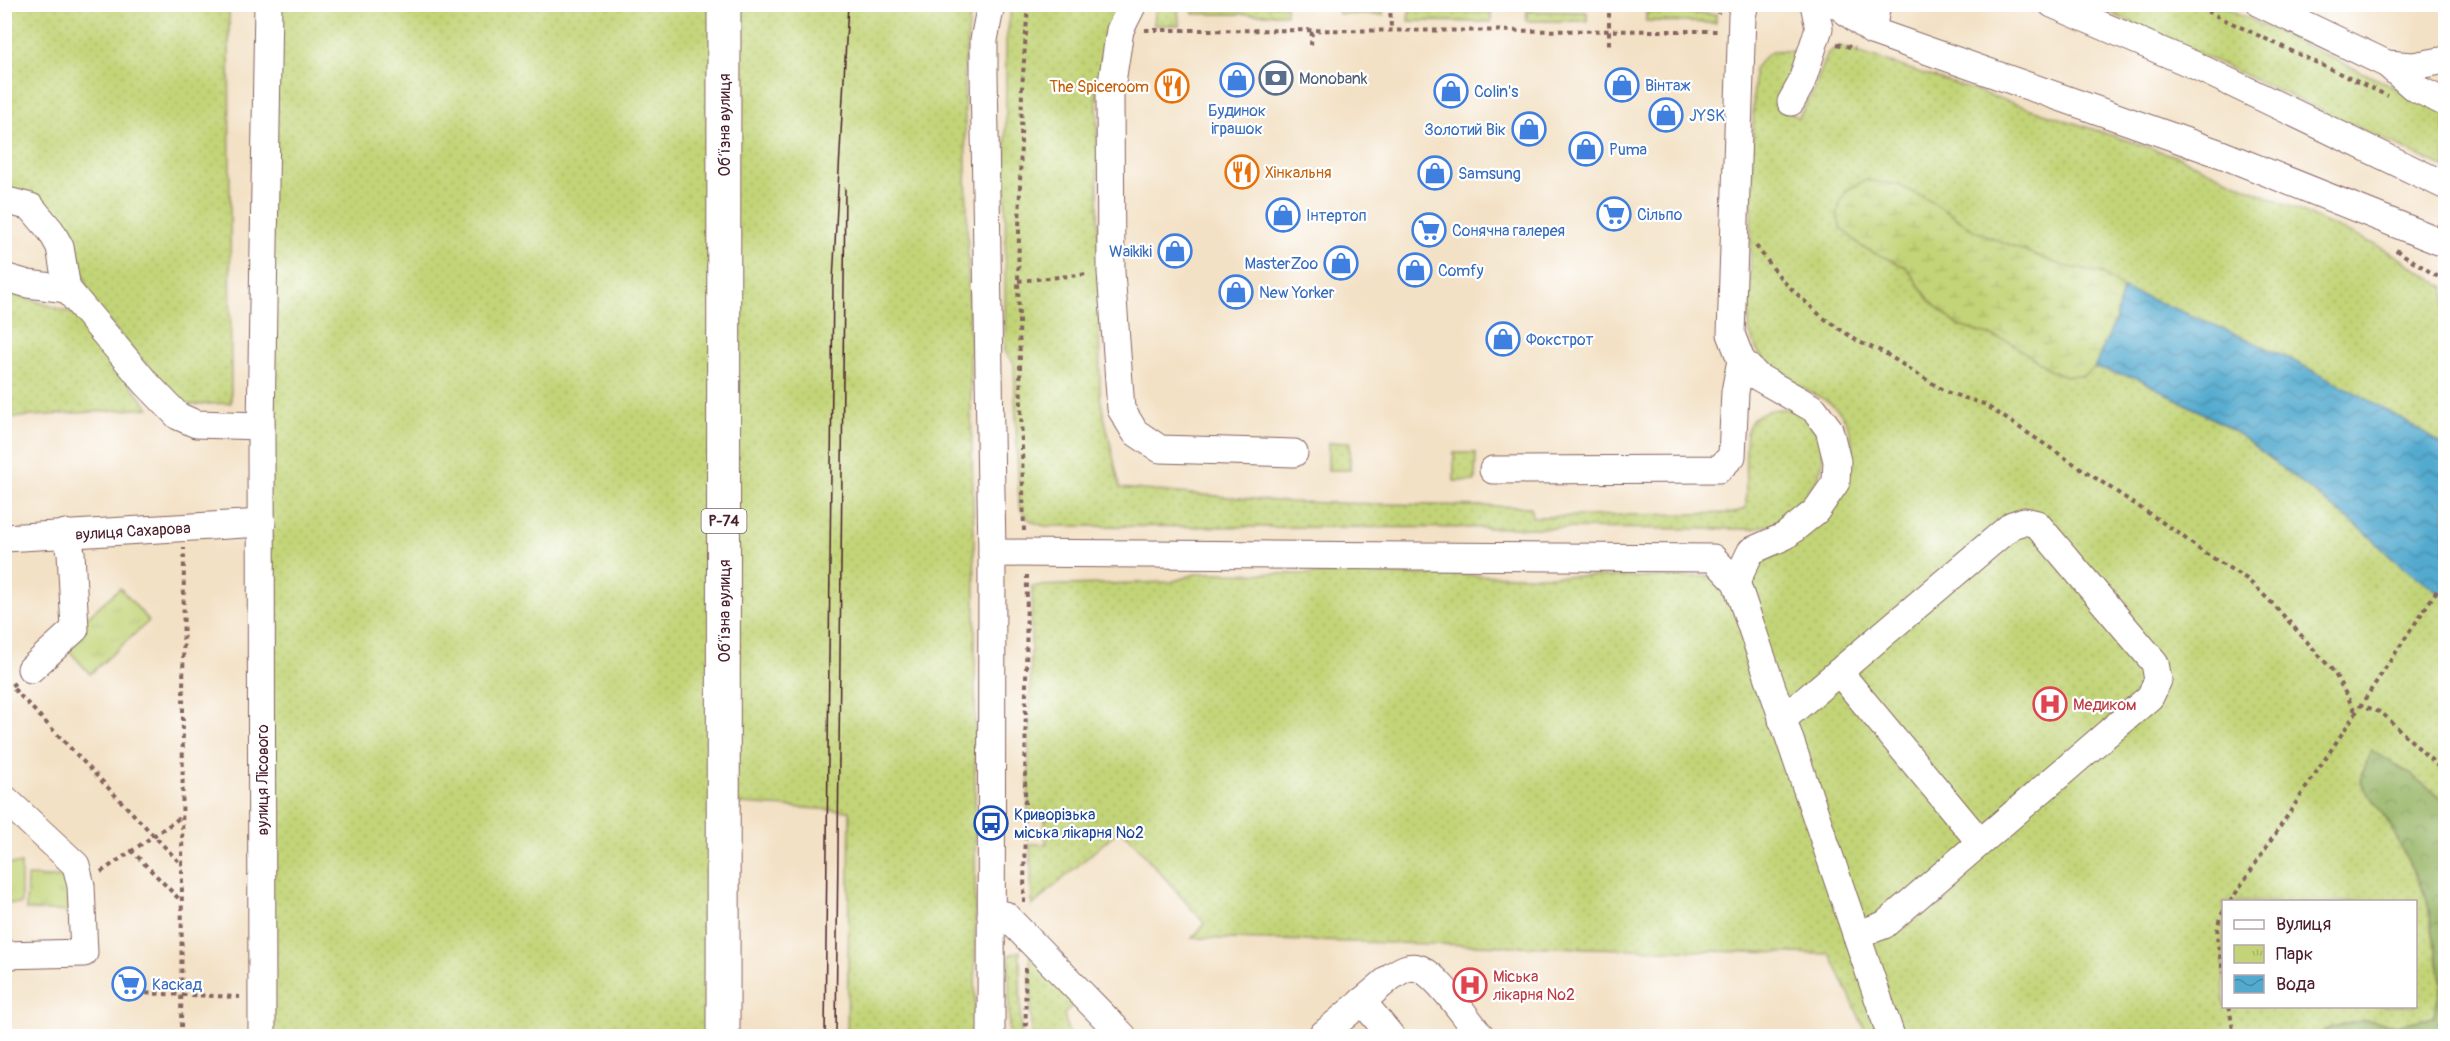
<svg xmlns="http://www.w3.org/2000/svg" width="2450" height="1041" font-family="Pangolin,sans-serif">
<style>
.grass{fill:url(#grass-dots);stroke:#867a51;stroke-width:1.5;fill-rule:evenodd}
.forest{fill:url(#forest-crowns);stroke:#726a4a;stroke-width:1.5}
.wetland{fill:url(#wetland-marsh);stroke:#867a51;stroke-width:1.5}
.park{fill:url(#park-tufts);stroke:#867a51;stroke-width:1.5}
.pitch{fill:#c2d477;stroke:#867a51;stroke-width:1.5}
.water{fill:url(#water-waves);stroke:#4e647d;stroke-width:1.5}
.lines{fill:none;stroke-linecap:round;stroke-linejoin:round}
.minor-casing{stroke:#856361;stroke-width:29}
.major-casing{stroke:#856361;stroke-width:35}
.path{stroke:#856361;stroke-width:4;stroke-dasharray:4.5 4.5;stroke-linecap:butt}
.minor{stroke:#fff;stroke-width:27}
.major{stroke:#fff;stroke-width:33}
.tram{stroke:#4a1f2b;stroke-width:1.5}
.labels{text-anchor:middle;stroke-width:4.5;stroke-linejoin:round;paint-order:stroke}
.shield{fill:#fff;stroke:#80626b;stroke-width:1.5}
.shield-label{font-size:15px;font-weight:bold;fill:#4a1f2b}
.service-label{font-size:16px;fill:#4e5e75;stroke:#fff;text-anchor:start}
.shop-label{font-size:16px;fill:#366cbe;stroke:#fff;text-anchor:start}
.food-label{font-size:16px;fill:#c56008;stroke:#fff;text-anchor:end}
.street-label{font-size:16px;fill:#4a1f2b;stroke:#fff}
.health-label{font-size:16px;fill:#be3a42;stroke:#fff;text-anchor:start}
.transit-label{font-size:16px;fill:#164399;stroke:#fff;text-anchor:start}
</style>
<defs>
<pattern id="grass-dots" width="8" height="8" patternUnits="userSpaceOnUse" patternTransform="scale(1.5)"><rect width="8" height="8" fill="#c2d477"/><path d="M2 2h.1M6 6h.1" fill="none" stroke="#a8b667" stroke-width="1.8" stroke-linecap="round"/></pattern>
<pattern id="forest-crowns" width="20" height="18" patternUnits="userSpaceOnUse" patternTransform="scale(1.5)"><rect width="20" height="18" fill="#99b668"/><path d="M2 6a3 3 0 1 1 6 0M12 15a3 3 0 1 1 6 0" fill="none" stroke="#7f9356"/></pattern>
<pattern id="wetland-marsh" width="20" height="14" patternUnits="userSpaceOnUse" patternTransform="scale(1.5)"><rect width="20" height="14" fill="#c2d477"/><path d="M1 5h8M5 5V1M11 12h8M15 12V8" fill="none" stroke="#a8b667"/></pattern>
<pattern id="park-tufts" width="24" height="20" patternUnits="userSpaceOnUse" patternTransform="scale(1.5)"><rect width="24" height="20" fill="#c2d477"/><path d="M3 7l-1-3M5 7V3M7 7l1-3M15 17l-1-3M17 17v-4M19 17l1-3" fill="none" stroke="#a8b667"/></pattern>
<pattern id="water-waves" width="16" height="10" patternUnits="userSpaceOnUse" patternTransform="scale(1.5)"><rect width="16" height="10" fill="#52aacf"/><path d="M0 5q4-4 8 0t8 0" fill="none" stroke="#468aa8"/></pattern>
</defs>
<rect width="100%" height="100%" fill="#fff"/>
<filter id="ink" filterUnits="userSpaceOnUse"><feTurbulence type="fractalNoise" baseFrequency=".0167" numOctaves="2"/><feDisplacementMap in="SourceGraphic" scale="12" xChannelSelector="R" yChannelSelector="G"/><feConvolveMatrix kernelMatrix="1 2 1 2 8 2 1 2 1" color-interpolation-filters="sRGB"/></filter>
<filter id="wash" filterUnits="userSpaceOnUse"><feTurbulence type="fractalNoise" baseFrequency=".008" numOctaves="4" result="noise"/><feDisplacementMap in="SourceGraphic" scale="24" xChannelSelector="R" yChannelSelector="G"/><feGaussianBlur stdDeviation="1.35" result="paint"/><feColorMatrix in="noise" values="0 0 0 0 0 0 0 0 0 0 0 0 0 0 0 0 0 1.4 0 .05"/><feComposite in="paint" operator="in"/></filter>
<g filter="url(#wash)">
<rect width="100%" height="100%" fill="#f3e1c5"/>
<path class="grass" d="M1156,4l22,1 1,20h-25z
M5,5h224l2,398 -50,2 -91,-105 -18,-69 -67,-30z
M268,5h703l-7,70 11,517v444h-128l3,-225 -126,-8 -1,233h-461z
M1012,5h110l-18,42 -7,43 3,307 20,91 170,14 241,5 1,10 202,-4 12,-5c0,-14 -2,-70 2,-80 9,-23 40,-21 58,-15l16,26 1,22 -5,17 -19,24 -26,22 -20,5 -708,-3c-13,-3 -21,-8 -26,-21l-5,-142 -9,-11 1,-311z
M1193,5h93v9h-93z
M1338,5h45v10l-44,-1z
M2094,5h126l225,106v57z
M1409,11l82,1v10l-82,-1z
M1527,11l60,1v9h-61z
M1646,12l70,2v9l-70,-2z
M1839,46l342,112 204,91 60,38v159c-100,-65 -210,-116 -322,-157l-29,79 44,10 92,50 135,104 28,27 52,38v205l-33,-27 -41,-25 -11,32 29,41 38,76 15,86 -8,32 -37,8 -32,-5 -33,7 -14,9h-450l-38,-82 -638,-16 13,-14 -84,-96 -89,78 -2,-62h16l-1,-30h-17l4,-228 139,-4 28,-9 460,4 93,-1c8,-15 22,-20 35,-29 13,-11 42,-33 50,-47 18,-29 25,-72 -6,-96 -18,-13 -43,-20 -59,-36 -13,-11 -18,-23 -23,-38l5,-261c15,-20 19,-20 43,-17l-19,50 20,16 14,-24 16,-41zM2224,902h192v104h-192z
M5,291l70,23 74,94 -144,10z
M1350,442v28h-22v-27z
M1454,453h22l-1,28h-21z
M1020,951l1,85h-12v-81z
M1030,955l45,48 -11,11 5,22h-38z"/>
<path class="forest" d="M2371,750l41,25 33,27v234h-127l14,-9 33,-7 32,5 36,-8 9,-33 -15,-85 -38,-76 -29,-41z"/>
<path class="wetland" d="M1865,180l34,5 35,18 41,28 88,35 38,7 22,16 -8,32 -21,47 -11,8h-17l-13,-4 -45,-31 -49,-15 -28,-24 -25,-35 -44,-20 -21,-19 -4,-12 4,-16 6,-10z"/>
<path class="park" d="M120,588l29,33 -59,53 -26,-29 15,-21z
M27,876l45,2 4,34 -50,-2z"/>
<path class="pitch" d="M5,864h16v40l-16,-1z"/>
<path class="water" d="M2123,289c112,41 222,92 322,157v151l-52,-38 -28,-27 -135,-104 -92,-50 -44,-10 21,-47z"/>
</g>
<g filter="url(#ink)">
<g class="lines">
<defs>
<g id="minor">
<path d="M991,4l-7,36v33l8,480 -1,483"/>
<path d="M1133,4l-13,26 -10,65 1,177 10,137 14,23 25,17 134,4"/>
<path d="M1836,4l36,27 349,123 225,90"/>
<path d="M2052,4l142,61 252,121"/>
<path d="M2261,4l126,60 26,2 33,-6"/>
<path d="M1872,31l5,-27"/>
<path d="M2387,64l26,23 33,16"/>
<path d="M1791,102l10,-18 18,-56 -5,-24"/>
<path d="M4,200l27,7 20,24 9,16 7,42 79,94 32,33 18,8 65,2"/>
<path d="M4,277l24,7 39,5"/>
<path d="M1493,470l226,-1 13,-13 3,-64 6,-32"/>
<path id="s1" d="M4,538l258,-15"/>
<path d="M992,553l721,5 23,24 155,454"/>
<path d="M1736,582l15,-31 34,-15 31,-25 20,-29 1,-21 -8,-32 -15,-20 -56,-32 -17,-17 -10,-26 11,-318 3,-12"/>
<path d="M31,669l44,-40 -4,-77 -6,-19"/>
<path d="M1839,672l141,170"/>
<path d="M1782,720l230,-195 12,-4 13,3 118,139 3,17 -8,17 -266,228 -28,10"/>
<path d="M4,798l72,67 5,21 3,67 -80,2"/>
<path d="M991,916l14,-1 118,121"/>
<path d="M1362,1001l29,35"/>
<path d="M262,1036l-1,-610 7,-422"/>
<path d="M1321,1036l71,-60c8,-5 16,-11 26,-8 20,6 49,52 63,68"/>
</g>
<path id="major" d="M723,1036l1,-1032"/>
</defs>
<use href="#minor" class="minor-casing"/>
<use href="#major" class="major-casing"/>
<path class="path" d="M1390,4l1,24
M1609,4v42
M1718,4v10
M2191,4l197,92
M1145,30l574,1
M1837,44l18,4
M1311,45l1,-16
M1756,246l27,35 39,36 37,25 24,10 63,40 38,12 193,128 23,18 47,29 27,26 60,67 21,39
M2396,250l50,32
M1018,281l71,-7
M1024,531l-6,-250 4,-192 6,-85
M15,683l-4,3 171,179
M4,686h7
M2359,704l23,9 64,61
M131,850l50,51
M101,872l80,-55
M2230,902l216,-325
M1024,903l3,-328
M2224,911c-13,19 -4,41 0,62
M1025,968l1,68
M137,993l103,4
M2229,1006l5,30
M181,1036l3,-488"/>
<use href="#minor" class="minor"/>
<use href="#major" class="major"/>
<path class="tram" d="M825,1036l8,-755 15,-277
M836,1036l9,-848"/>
</g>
</g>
<defs>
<symbol id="bank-ring" viewBox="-11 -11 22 22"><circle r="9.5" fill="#fff" stroke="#5c6f8a" stroke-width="1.5"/><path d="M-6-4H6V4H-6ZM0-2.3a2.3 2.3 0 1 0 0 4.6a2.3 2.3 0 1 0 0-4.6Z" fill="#5c6f8a"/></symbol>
<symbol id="shop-ring" viewBox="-11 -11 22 22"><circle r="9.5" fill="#fff" stroke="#3f7fe0" stroke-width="1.5"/><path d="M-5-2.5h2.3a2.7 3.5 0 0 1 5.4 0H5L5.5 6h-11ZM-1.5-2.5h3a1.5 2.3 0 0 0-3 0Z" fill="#3f7fe0"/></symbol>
<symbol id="restaurant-ring" viewBox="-11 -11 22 22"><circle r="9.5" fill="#fff" stroke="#e8710a" stroke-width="1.5"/><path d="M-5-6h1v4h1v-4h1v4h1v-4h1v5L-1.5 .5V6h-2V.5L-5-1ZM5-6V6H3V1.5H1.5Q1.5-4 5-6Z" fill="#e8710a"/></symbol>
<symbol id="supermarket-ring" viewBox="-11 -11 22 22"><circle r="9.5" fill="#fff" stroke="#3f7fe0" stroke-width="1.5"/><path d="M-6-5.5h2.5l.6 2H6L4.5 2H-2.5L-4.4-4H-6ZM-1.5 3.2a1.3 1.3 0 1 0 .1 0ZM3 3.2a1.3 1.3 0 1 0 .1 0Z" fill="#3f7fe0"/></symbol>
<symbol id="hospital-ring" viewBox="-11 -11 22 22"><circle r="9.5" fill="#fff" stroke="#e0444e" stroke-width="1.5"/><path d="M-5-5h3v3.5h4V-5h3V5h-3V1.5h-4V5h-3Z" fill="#e0444e"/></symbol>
<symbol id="bus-ring" viewBox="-11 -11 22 22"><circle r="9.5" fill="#fff" stroke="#1a4fb4" stroke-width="1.5"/><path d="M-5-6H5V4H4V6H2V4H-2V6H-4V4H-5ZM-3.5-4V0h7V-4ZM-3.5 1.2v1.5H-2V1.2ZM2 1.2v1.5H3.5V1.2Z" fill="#1a4fb4"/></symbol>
</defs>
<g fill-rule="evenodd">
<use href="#bank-ring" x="1257" y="59" width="38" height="38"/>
<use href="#shop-ring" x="1218" y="61" width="38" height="38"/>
<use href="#shop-ring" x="1603" y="66" width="38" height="38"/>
<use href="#restaurant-ring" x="1153" y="67" width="38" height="38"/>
<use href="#shop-ring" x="1432" y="72" width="38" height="38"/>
<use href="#shop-ring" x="1647" y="96" width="38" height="38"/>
<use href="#shop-ring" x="1510" y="110" width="38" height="38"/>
<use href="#shop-ring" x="1567" y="130" width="38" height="38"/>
<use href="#restaurant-ring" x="1223" y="153" width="38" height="38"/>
<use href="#shop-ring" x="1416" y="154" width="38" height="38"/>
<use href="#supermarket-ring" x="1595" y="195" width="38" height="38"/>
<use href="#shop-ring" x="1264" y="196" width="38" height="38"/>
<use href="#supermarket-ring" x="1410" y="211" width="38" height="38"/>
<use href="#shop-ring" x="1156" y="232" width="38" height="38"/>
<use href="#shop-ring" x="1322" y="244" width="38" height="38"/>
<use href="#shop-ring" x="1396" y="251" width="38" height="38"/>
<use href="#shop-ring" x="1217" y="273" width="38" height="38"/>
<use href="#shop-ring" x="1484" y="320" width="38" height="38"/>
<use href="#hospital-ring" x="2031" y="685" width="38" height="38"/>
<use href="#bus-ring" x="972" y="804" width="38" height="38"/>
<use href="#supermarket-ring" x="110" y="965" width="38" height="38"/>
<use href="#hospital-ring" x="1451" y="966" width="38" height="38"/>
</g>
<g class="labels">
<rect class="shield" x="701.5" y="509" width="45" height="24" rx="4.5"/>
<g class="shield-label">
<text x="724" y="526">Р-74</text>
</g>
<g class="service-label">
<text x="1299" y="84">Monobank</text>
</g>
<g class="shop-label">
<text x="1645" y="91">Вінтаж</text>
<text x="1474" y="97">Colin's</text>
<text x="1237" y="116" text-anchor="middle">Будинок<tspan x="1237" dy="18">іграшок</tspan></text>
<text x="1689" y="121">JYSK</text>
<text x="1506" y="135" text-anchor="end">Золотий Вік</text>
<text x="1609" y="155">Puma</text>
<text x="1458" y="179">Samsung</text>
<text x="1637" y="220">Сільпо</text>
<text x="1306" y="221">Інтертоп</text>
<text x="1452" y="236">Сонячна галерея</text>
<text x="1152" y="257" text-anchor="end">Waikiki</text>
<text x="1318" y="269" text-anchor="end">MasterZoo</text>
<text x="1438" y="276">Comfy</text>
<text x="1259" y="298">New Yorker</text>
<text x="1526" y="345">Фокстрот</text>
<text x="152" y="990">Каскад</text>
</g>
<g class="food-label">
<text x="1149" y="92">The Spiceroom</text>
<text x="1265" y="178" text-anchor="start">Хінкальня</text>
</g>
<g class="street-label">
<text transform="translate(724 125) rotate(-90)" y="6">Обʼїзна вулиця</text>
<text dy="6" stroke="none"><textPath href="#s1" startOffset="129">вулиця Сахарова</textPath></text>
<text transform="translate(724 611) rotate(-90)" y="6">Обʼїзна вулиця</text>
<text transform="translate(262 780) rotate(-90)" y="6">вулиця Лісового</text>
</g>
<g class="health-label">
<text x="2073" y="710">Медиком</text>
<text x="1493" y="982">Міська<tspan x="1493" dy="18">лікарня №2</tspan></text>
</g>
<g class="transit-label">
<text x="1014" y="820">Криворізька<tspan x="1014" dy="18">міська лікарня №2</tspan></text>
</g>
</g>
<rect width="2450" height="1041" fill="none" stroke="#fff" stroke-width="24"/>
<rect x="2222" y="900" width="195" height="108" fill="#ffffff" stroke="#b7a5aa" stroke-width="1.5"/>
<rect x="2234" y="920" width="30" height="9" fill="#ffffff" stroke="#b7a5aa" stroke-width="1.5"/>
<text x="2276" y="930" font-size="18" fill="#4a1f2b">Вулиця</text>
<rect x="2234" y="945" width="30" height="18" fill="url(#park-tufts)" stroke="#b7a5aa" stroke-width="1.5"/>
<text x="2276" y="960" font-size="18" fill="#4a1f2b">Парк</text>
<rect x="2234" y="975" width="30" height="18" fill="url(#water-waves)" stroke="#b7a5aa" stroke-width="1.5"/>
<text x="2276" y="990" font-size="18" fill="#4a1f2b">Вода</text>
</svg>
